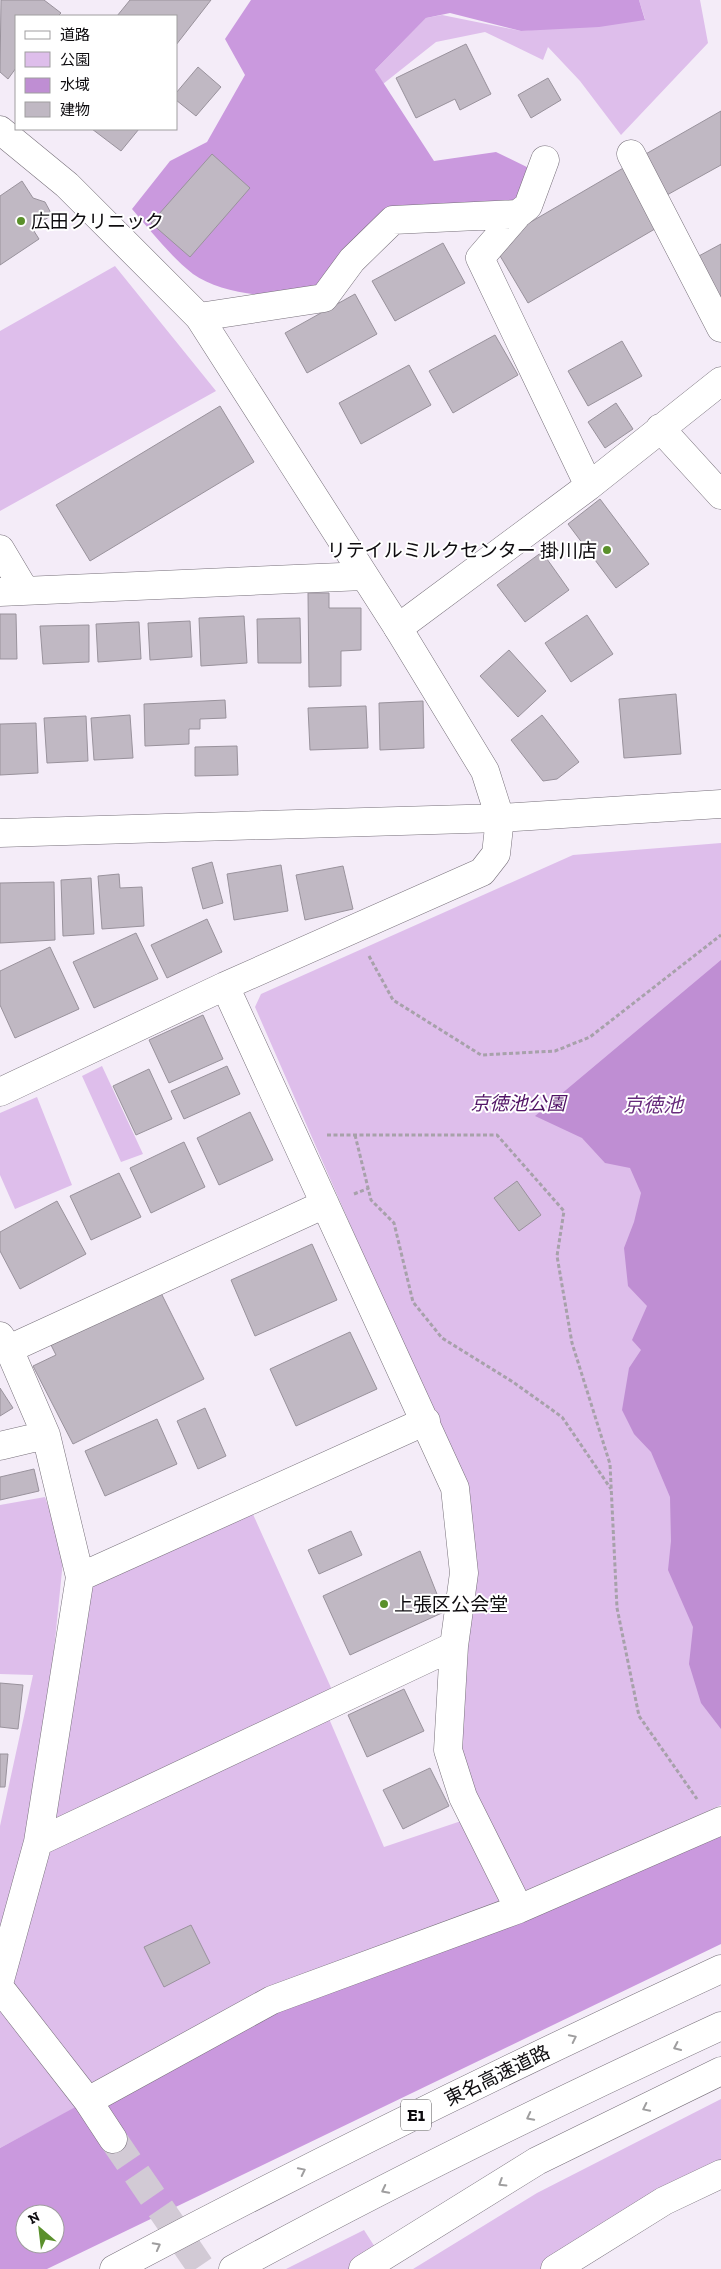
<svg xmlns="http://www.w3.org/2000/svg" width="721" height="2269" font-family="'Zilla Slab','Noto Sans JP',serif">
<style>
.green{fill:#debeeb}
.forest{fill:#ca99de;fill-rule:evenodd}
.water{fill:#bf8ed3}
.building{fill:#c0b8c3;stroke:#99929c}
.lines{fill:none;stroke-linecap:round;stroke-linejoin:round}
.minor-tunnel{stroke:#d2cad5;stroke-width:28;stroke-dasharray:28 14;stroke-linecap:butt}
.minor-casing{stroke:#77707a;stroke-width:29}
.tertiary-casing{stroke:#77707a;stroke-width:29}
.motorway-casing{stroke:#77707a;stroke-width:29}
.path{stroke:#a7a1aa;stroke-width:3;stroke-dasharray:4 2.5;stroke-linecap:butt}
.minor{stroke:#fff;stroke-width:28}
.tertiary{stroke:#fff;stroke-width:28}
.motorway{stroke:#fff;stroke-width:28}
.oneway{stroke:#9f9e9f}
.poi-dot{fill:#5a902b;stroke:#fff;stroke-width:2}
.labels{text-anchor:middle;stroke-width:4;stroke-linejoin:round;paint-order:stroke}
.shield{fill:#fff;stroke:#565557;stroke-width:1}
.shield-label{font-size:18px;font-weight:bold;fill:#0e0c0f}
.poi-label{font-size:19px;fill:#0e0c0f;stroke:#fff;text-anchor:start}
.park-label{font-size:19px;font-style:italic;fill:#511366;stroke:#fff}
.street-label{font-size:19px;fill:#0e0c0f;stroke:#fff}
.water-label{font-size:20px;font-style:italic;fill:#672b7c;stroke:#fff}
</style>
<rect width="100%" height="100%" fill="#f4ecf8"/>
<path class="green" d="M639,0h61l8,43 -87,92 -41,-54 -32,-34 -5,13 -58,-28 -49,10 -53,42 -8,-14 51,-52 16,-3 79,16 124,-12z
M115,266l101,125 -216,120v-180z
M721,843v962l-633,296 -88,47v-322l33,-151 -33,-1v-169l45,-8 19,54 -31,308 61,-289 153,-69 90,200 -13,6 60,140 89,-30 -20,-70 7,-271 -205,-469 6,-13 312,-139z
M102,1066l41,88 -22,8 -39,-86z
M37,1097l35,88 -57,24 -15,-34v-62z
M721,2099v72l-177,98h-131l124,-76z
M364,2230l25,39h-103z"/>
<path class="forest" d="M251,0h388l6,20 -46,7 -78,4 -71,-18 -24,5 -51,52 59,91 62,-9 41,20 -18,34 -132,11 -63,81c-38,0 -99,-1 -131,-24 -23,-18 -42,-43 -61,-65l38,-48 37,-19 38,-67 -20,-36z
M721,1826v118l-674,325h-47v-121l272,-148zM25,2214h30v30h-30z"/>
<path class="water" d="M721,960v769l-20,-26 -12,-39 4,-37 -25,-57 3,-29 -1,-44 -19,-45 -17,-18 -12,-24 7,-42 12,-18 -9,-10 15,-34 -19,-20 -4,-38 10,-26 7,-29 -11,-25 -25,-5 -23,-25 -47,-22z"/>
<path class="building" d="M1,0h43l17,13 -3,3h-42v52l-8,11 -8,-7z
M130,0h81l-35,45v-29h-59z
M466,44l25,50 -31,16 -5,-11 -39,19 -20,-40z
M198,67l23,20 -25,29 -20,-16v-7z
M548,78l13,22 -30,18 -13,-23z
M721,111v54l-54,30 -23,-40z
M92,129h47l-18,22z
M212,154l38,34 -60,69 -39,-34z
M625,167l35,59 -132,77 -35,-59z
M22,181l11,17 12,4 7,13 -20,13 7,11 -39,26v-69z
M443,243l22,40 -70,38 -23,-40z
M721,244v54l-24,-41z
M355,294l22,40 -70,39 -22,-40z
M495,335l23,40 -65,38 -24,-42z
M622,341l20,35 -54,30 -20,-35z
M409,365l22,40 -70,39 -22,-41z
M616,403l17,26 -28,19 -17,-26z
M220,406l34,56 -164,99 -34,-56z
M600,499l49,65 -33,24 -48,-64z
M542,552l27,38 -44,32 -28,-37z
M308,593h21v15h32v42l-20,1v35l-32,1z
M0,614h16l1,45h-17z
M587,615l26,39 -42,28 -26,-39z
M244,616l3,47 -46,3 -2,-48z
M300,618l1,45h-43l-1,-44z
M190,621l2,36 -42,3 -2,-37z
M139,622l2,37 -43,3 -2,-38z
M89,625v37l-46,2 -3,-38z
M509,650l37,41 -28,26 -38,-41z
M676,694l5,60 -57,4 -5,-59z
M225,700l1,18 -26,1v10h-11v15l-44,2 -1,-42z
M423,701l1,47 -44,2 -1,-47z
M366,706l2,42 -58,2 -2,-42z
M130,715l3,43 -39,2 -3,-42z
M542,715l37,47 -22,17 -14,2 -32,-41z
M86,716l2,45 -41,2 -3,-45z
M36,723l2,50 -38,2v-51z
M237,746l1,29 -43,1v-29z
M212,862l11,41 -20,6 -11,-41z
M281,865l7,46 -54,9 -7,-46z
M343,866l10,43 -48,11 -9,-45z
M119,874l1,14 22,-1 2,39 -42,3 -4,-53z
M91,878l3,56 -31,2 -2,-56z
M54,882l1,58 -55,3v-60z
M207,919l15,33 -55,26 -16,-33z
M136,933l22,46 -64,29 -21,-46z
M50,947l29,62 -64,29 -15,-33v-34z
M203,1015l20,44 -54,24 -20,-43z
M227,1066l13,28 -56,25 -13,-28z
M149,1069l23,50 -36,16 -23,-49z
M250,1112l23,48 -54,25 -22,-47z
M184,1142l21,45 -54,26 -21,-45z
M119,1173l22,44 -50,23 -21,-44z
M517,1181l24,34 -22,16 -25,-33z
M57,1201l29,53 -66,35 -20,-38v-19z
M312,1244l25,56 -82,36 -24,-56z
M160,1291l44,88 -131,65 -40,-78 23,-11 -5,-10z
M350,1332l27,57 -81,37 -26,-57z
M0,1388l13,20 -13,8z
M205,1408l21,48 -28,13 -21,-48z
M157,1419l20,45 -72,32 -20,-45z
M34,1469l5,22 -39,9v-23z
M351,1531l11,24 -43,19 -11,-24z
M420,1551l24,61 -94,43 -27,-59z
M0,1683l23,2 -5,44 -18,-2z
M404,1689l20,42 -57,26 -19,-42z
M0,1754h8l-3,33h-5z
M430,1768l19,38 -46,23 -20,-39z
M191,1925l19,38 -46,24 -20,-40z"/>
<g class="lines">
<path class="minor-tunnel" d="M113,2139l89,130"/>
<defs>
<path id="minor" d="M631,154l90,174
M545,160l-17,46 -10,8 -38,44 109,228
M199,317l125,-19 28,-38 41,-40 125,-6
M660,428l61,67
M0,549l25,42
M0,592l364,-16
M398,628l191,-142 132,-105
M225,986l230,502 9,85 -10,73 -6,104 15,47 56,112
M0,1092l225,-106 257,-114 14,-18 4,-36
M0,1336l9,13 37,86 34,142 -42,265 -38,138
M9,1349l316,-145
M0,1446l46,-11
M80,1577l346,-156
M38,1842l416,-196
M0,1988l88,113 25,38
M88,2101l184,-101 247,-91 202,-88
M555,2269l109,-68 57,-27"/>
<path id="tertiary" d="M0,130l67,55 132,132 199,311 87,143 15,47
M0,833l500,-15 221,-14"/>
<path id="motorway" d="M114,2269c200,-106 402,-205 607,-300
M233,2269c159,-87 323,-167 488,-243
M363,2269l174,-108 184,-90"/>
</defs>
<use href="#minor" class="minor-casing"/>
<use href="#tertiary" class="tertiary-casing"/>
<use href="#motorway" class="motorway-casing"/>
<path class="path" d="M369,956l24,44 88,55 74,-4 35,-14 131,-102
M327,1135h170l67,76 -7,45 15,87 38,121 7,144 22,108 58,83
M355,1135l16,65 23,23 19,79 29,36 71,44 49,35 49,72
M354,1194l15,-6"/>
<use href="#minor" class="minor"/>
<use href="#tertiary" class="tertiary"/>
<use href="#motorway" class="motorway"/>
</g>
<defs><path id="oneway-chevron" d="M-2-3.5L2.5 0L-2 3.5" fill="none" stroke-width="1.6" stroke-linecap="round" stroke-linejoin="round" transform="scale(1.25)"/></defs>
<g class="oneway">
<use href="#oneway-chevron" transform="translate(573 2038) rotate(-26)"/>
<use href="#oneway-chevron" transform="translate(677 2047) rotate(155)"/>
<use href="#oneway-chevron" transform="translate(646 2108) rotate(154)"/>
<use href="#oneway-chevron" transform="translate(530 2117) rotate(153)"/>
<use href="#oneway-chevron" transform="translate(302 2171) rotate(-26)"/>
<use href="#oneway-chevron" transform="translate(502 2183) rotate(148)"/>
<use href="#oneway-chevron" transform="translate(385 2190) rotate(153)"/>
<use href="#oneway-chevron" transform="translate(157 2246) rotate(-28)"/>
</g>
<g class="poi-dot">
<circle cx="21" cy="221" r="5"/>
<circle cx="607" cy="550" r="5"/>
<circle cx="384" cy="1604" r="5"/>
</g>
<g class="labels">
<rect class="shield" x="401" y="2099.5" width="30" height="31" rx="4"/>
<g class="shield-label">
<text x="416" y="2121">E1</text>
</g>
<g class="poi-label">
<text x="31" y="228">広田クリニック</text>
<text x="597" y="557" text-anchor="end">リテイルミルクセンター 掛川店</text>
<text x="394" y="1611">上張区公会堂</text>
</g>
<g class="park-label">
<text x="518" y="1110">京徳池公園</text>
</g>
<g class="street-label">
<text transform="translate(497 2075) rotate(-26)" y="7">東名高速道路</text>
</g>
<g class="water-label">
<text x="653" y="1112">京徳池</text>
</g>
</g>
<rect x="15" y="15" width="162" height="115" fill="#ffffff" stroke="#9f9e9f"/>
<rect x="25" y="31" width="25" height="8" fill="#ffffff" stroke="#9f9e9f"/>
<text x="60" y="40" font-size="15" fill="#0e0c0f">道路</text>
<rect x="25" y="52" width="25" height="15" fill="#debeeb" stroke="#9f9e9f"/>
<text x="60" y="65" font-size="15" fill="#0e0c0f">公園</text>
<rect x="25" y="78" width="25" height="15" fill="#bf8ed3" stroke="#9f9e9f"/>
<text x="60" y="90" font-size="15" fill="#0e0c0f">水域</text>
<rect x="25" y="102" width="25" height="15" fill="#c0b8c3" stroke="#9f9e9f"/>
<text x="60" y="115" font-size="15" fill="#0e0c0f">建物</text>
<g transform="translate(40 2229) rotate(332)"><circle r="24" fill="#ffffff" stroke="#9f9e9f"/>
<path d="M0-4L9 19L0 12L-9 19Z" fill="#5a902b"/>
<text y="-8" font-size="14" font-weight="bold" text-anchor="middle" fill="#0e0c0f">N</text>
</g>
</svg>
